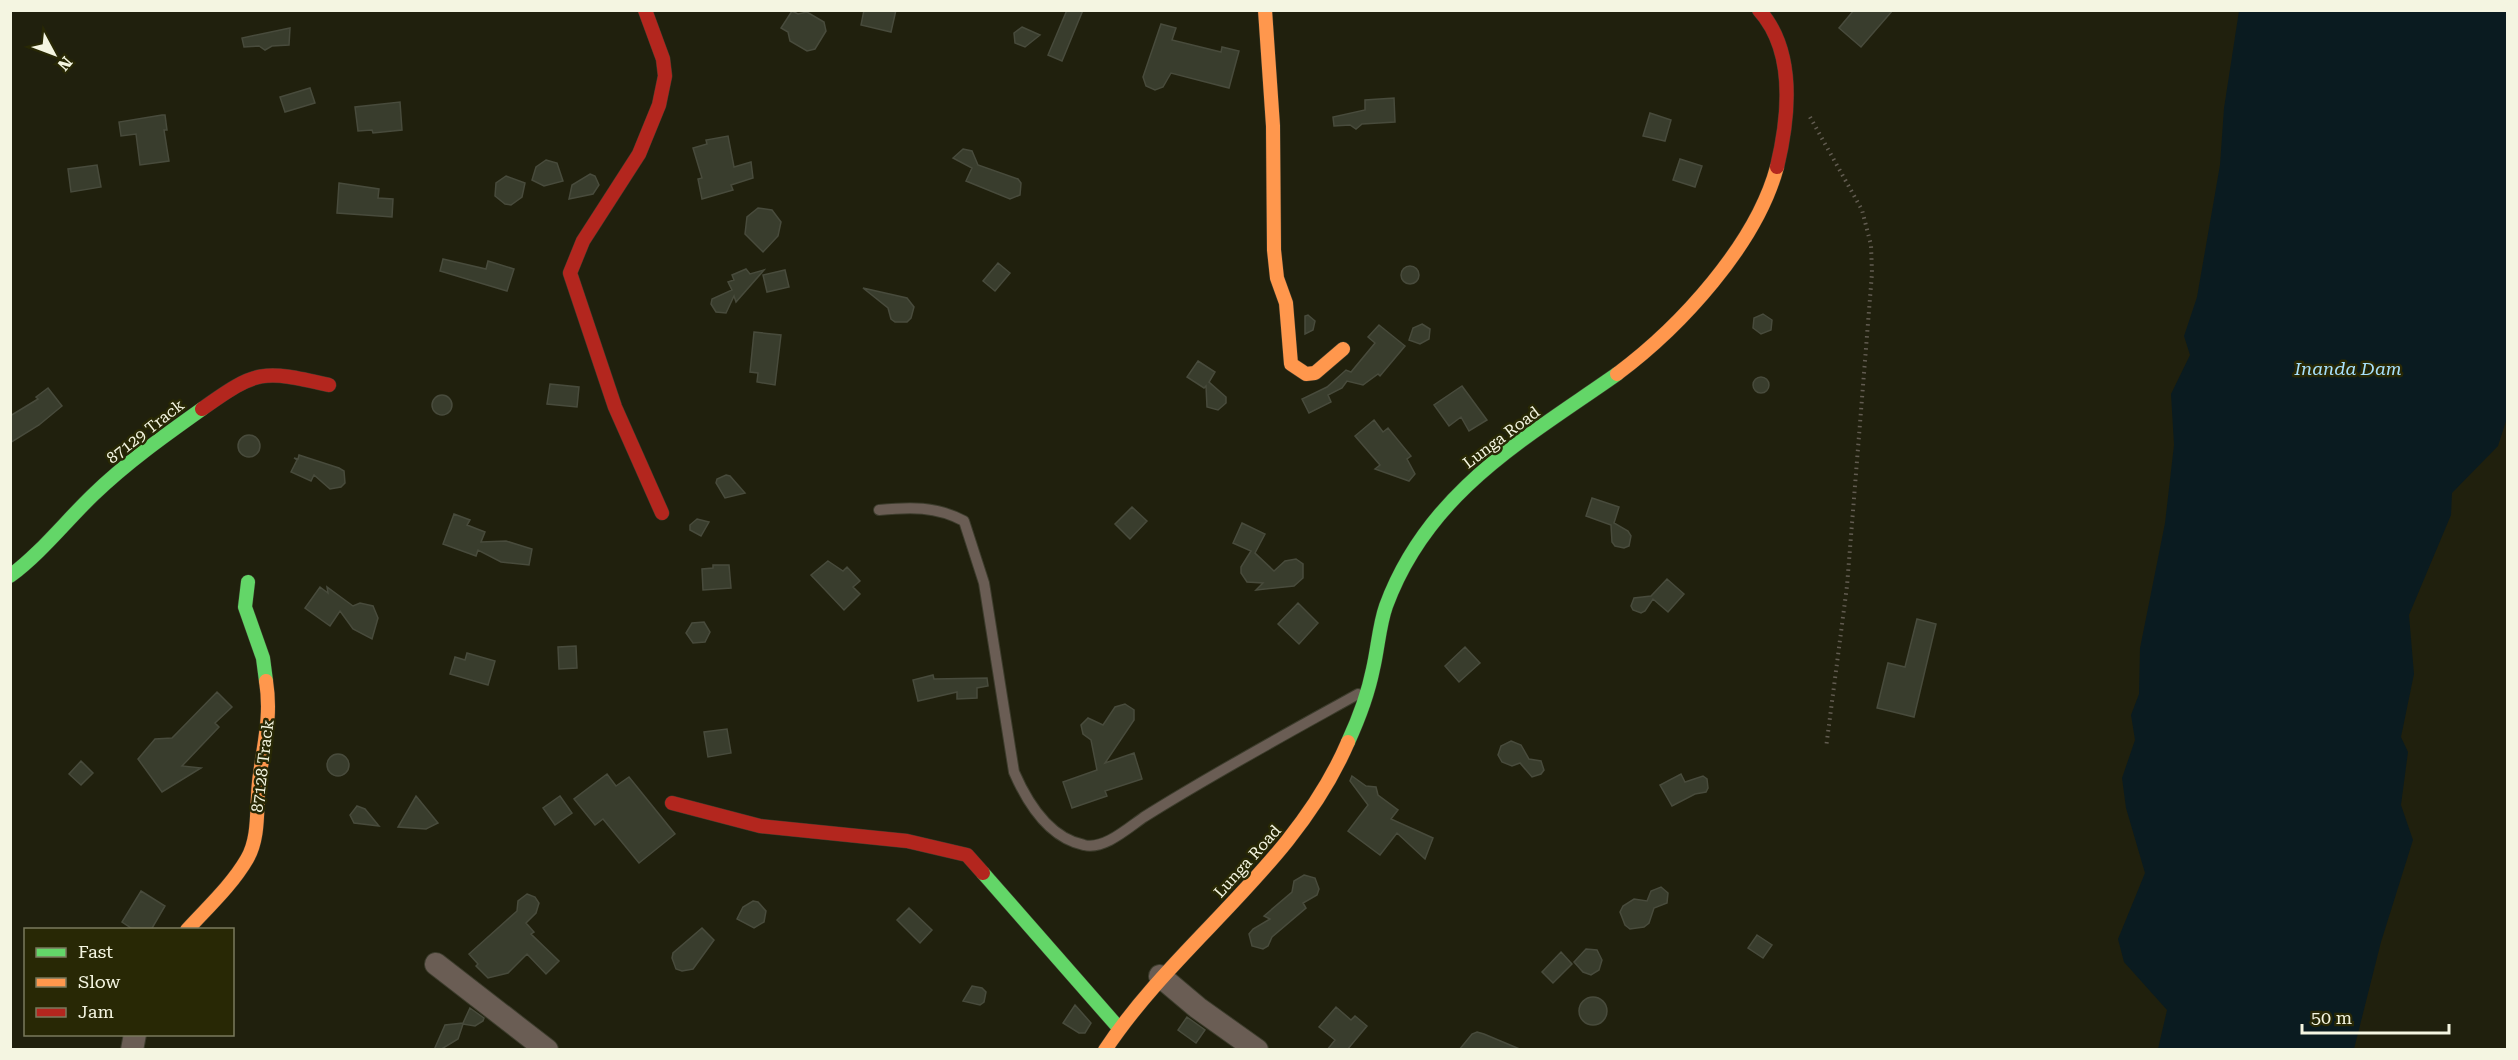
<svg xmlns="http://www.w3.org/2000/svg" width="2518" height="1060" font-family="'Roboto Serif',serif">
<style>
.water{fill:#0a1b20}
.building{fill:#393d2d;stroke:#484b3c;stroke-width:1.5}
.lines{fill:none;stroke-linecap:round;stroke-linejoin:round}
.lane-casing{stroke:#3c3c2c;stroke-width:12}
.street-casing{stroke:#3c3c2c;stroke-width:24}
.fast-casing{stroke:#3c3c2c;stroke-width:15}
.slow-casing{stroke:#3c3c2c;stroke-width:15}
.jam-casing{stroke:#3c3c2c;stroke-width:15}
.path{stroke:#625c51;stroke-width:4;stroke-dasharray:1.5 4.5;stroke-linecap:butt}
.lane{stroke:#6a5d54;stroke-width:10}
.street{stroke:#6a5d54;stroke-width:22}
.fast{stroke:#63d668;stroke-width:14}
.slow{stroke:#ff974d;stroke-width:14}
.jam{stroke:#b3261e;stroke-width:14}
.labels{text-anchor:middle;stroke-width:5;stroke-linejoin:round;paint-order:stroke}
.street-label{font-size:16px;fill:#f4f5e1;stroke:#282805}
.water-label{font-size:18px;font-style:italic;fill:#a7e1fe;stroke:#282805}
</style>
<rect width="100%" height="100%" fill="#20200d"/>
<path class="water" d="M2239,11h268v407l-9,28 -46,47 -1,22 -42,100 5,59 -13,63 7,15 -7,53 12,35 -32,102 -27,107h-196l9,-39 -43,-48 -6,-23 27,-66 -19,-65 -4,-30 13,-38 -4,-25 8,-21 1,-46 25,-125 9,-78 -3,-51 19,-39 -6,-19 13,-39 23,-132 4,-57z"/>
<path class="building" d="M864,10h32l-5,22 -30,-7z
M1067,10h16l-21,51 -14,-6z
M1854,10h39l-32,37 -22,-19z
M792,11l6,3 9,-2 17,10 2,9 -11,18 -8,2 -17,-10 -2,-9 -7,-4z
M1161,24l15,4 -4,12 49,12 1,-5 17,4 -10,37 -58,-15 -8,14 -8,3 -9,-4 -3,-9z
M1022,27l18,8 -15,12 -10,-4 -1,-10z
M290,28l-1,17 -17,1 -7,4 -6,-4 -15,1 -2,-9z
M310,88l5,15 -30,9 -5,-15z
M1394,98l1,24 -33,2 -6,5 -6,-4 -16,1 -1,-9 32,-7v-10z
M400,102l2,28 -29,3 -1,-3 -14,1 -3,-24z
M1650,113l21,7 -6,21 -22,-5z
M162,115h3l2,15h-3l5,31 -29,4 -4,-31 -15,2 -2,-14z
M728,136l6,31 17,-5 2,16 -22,7 2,5 -31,9 -4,-20 4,-1 -9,-30 14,-4 -1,-4z
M963,149l9,2 6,14 40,14 3,4 -1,12 -10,4 -44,-18 6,-13 -19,-10z
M1680,159l22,7 -7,21 -22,-7z
M546,160l11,3 6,18 -19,5 -12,-6 4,-13z
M97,165l4,22 -30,5 -3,-23z
M590,174l5,2 4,9 -6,9 -24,5 3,-14z
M506,176l19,7 -3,14 -11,8 -6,-1 -10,-8 1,-13z
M339,183l40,6 -1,9 15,1 -1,18 -55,-4z
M758,208l14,2 9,12 -3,14 -15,16 -18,-18 2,-17z
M443,259l43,10 2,-8 26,8 -7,22 -67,-20z
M998,263l12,10 -15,18 -12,-10z
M1401 275a9 9 0 1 1 18 0a9 9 0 1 1-18 0Z
M746,269l4,5 14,-4 -28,32 -2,-6 -8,17 -10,-1 -5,-8 1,-5 20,-9 -4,-8 6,-2 -2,-5z
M785,270l4,17 -22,5 -4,-17z
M863,288l44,10 7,9 -3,11 -4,4h-12l-4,-3 -3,-11z
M1763,314l9,6 -1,10 -10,4 -8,-6 1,-10z
M1308,315l7,6 -2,9 -8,4v-18z
M1422,324l8,5 -1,10 -9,5 -11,-4 4,-12z
M1379,325l26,21 -25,30 -2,-2 -15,11 -16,-4 -5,7 -14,7 3,7 -22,11 -7,-14 25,-12 19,-17 5,2 24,-29 -7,-6z
M754,332l27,3 -6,50 -18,-3 1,-9 -8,-1z
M1198,361l17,11 -6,10 17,15v6l-8,7 -11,-3 -1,-21 -2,2 -17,-11z
M1753 385a8 8 0 1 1 16 0a8 8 0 1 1-16 0Z
M550,384l29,3 -2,20 -30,-3z
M1462,386l25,34 -18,11 -8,-14 -12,9 -15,-21z
M48,388l14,18 -23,19 -29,18v-27l28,-17 -2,-2z
M432 405a10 10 0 1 1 20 0a10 10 0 1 1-20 0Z
M1374,420l9,12 5,-4 23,28 -4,3 8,15 -6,7 -34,-12 5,-4 -25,-29z
M238 446a11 11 0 1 1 22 0a11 11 0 1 1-22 0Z
M299,455l40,13 5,3 1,12 -4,4 -11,2 -16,-14 -3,6 -20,-9 6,-12 -3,-2 4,1z
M726,475l4,1 15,17 -20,5 -9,-15 1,-4z
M1592,498l27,9 -5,16 14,8 3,5 -2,10 -5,2 -9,-2 -3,-4 -1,-17 -25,-9z
M1132,507l15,14 -17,18 -15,-15z
M454,514l16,6 -3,5 18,7 -4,10 25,-1 26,8 -3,16 -28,-3 -23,-12 -2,6 -33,-12z
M697,519l12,3 -8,14 -11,-6v-5z
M1242,523l23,11 -10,19 19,18 11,-10 11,-2 7,5v14l-9,8 -38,4 7,-7 -16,-1 -6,-9v-6l10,-16 -18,-8z
M828,561l15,10 4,-4 13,14 -7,6 7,7 -16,16 -33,-35z
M713,565h16l2,23 -28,2 -1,-21 11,-1z
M1667,579l17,15 -16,18 -15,-13 -8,12 -4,2 -8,-3 -2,-4 3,-8 17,-2z
M320,587l8,6 -1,-6 26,19 7,-3 13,3 5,12 -6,21 -19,-10 -13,-18 -10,15 -25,-18z
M1298,603l20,20 -19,21 -21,-20z
M1917,619l19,5 -22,93 -37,-9 11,-45 17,4z
M704,622l6,10 -5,10 -12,1 -7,-10 6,-10z
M576,646l1,22 -18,1 -1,-22z
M1465,647l15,16 -21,19 -14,-16z
M467,653l28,8 -7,24 -38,-11 5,-17 10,3z
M933,675l1,4 53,-1 1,8 -11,2v10l-20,1v-7l-39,9 -5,-21z
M217,692l15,15 -17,16 4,4 -37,39 19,2 -39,24 -24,-33 17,-20 17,-1z
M1125,704l9,6v10l-29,43 29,-10 8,26 -37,12 2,5 -35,12 -9,-26 34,-12 -6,-30 -8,-6 -2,-9 7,-7 15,7 12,-18z
M727,729l4,24 -23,4 -4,-25z
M1511,741l10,4 8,14 12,2 3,9 -3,4 -9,3 -12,-14 -8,3 -10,-4 -4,-7 3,-9z
M327 765a11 11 0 1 1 22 0a11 11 0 1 1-22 0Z
M81,761l12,12 -12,12 -12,-11z
M607,774l9,12 13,-9 46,57 -36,29 -36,-44 -8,6 -21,-26z
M1681,774l4,8 18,-6 4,3 1,9 -2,4 -11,2 -23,12 -12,-21z
M1352,776l14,10 10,1 2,8 20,15 -7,9 42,19 -8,21 -28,-26 -17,22 -32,-24 20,-26 -18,-24z
M416,796l22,27 -12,6 -28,-2z
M560,796l12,17 -17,12 -12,-17z
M357,806l8,3 14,17 -25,-3 -4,-8z
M1304,875l11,3 4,11 -2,6 -14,8 3,5 -34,29 -4,9 -5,3 -11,-3 -3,-12 4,-5 17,-10 -6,-3 28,-24 2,-11z
M1661,887l7,6 -1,10 -13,5 -5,15 -5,4 -14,2 -5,-4 -5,-13 3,-6 11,-7 13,2 4,-10z
M141,891l24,15 -14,24h-17l-12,-8z
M527,894l8,3 4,6 -3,10 -10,10 8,9 -3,2 28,27 -13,13 -19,-20 -19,19 -20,5 -12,-12 2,-2 -9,-10 48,-43 1,-10z
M753,901l5,1 8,9 -2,11 -10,6 -17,-9 6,-12z
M909,908l23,22 -12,13 -23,-23z
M702,928l12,12 -21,29 -11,2 -6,-2 -4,-11 1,-5z
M1757,935l15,10 -9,13 -15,-10z
M1586,949l11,1 5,10 -3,10 -8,5 -8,-3 -9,-10z
M1561,952l11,12 -19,19 -11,-11z
M972,986l10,2 4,4 -2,10 -4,3 -17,-4z
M1579 1011a14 14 0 1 1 28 0a14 14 0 1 1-28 0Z
M1075,1005l16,18 -6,10h-6l-16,-10z
M1336,1007l15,13 4,-4 12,10 -20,24h-20l8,-10 -16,-13z
M470,1008l14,10 -1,3 -8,5 -12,-2 -5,15 -18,11h-6l11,-25 18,-2z
M1187,1017l18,13 -9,13 -18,-13z
M1477,1032l7,2 38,16h-63l13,-16z"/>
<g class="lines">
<defs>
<path id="lane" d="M879,510c31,-3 57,-4 85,11l20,62 30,189c13,30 35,66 70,73 20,5 44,-17 60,-28 70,-44 142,-83 214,-123"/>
<path id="street" d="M436,964l111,86
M1160,976l38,32 59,42
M132,1050l3,-16"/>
<path id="fast" d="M10,576c31,-23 55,-54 83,-81 33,-32 71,-59 109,-86
M248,582l-3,25 18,51 3,23
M1348,742c11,-24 20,-48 25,-73 5,-21 6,-43 13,-63 42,-114 137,-166 231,-232
M983,873l135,154"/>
<path id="slow" d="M1265,10l8,116 1,124 3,28 9,25 5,61 15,10 9,-1 28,-24
M1617,374c63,-47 139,-129 160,-207
M187,930c20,-22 45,-45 60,-71 13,-22 9,-52 12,-77 4,-36 13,-64 7,-101
M1105,1050c73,-110 190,-184 243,-308"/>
<path id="jam" d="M645,10l18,49 2,17 -6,29 -20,49 -56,87 -13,32 45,134 47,106
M1759,10c37,41 30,107 18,157
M202,409c56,-40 60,-39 127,-24
M672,803l88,23 147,15 60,14 16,18"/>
</defs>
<use href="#lane" class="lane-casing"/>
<use href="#street" class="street-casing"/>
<use href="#fast" class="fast-casing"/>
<use href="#slow" class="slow-casing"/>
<use href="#jam" class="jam-casing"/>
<path class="path" d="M1810,117l52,93 9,35 1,28 -25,313 -21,162"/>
<use href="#lane" class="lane"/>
<use href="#street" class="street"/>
<use href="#fast" class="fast"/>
<use href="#slow" class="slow"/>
<use href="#jam" class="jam"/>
</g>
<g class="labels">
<g class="street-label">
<text transform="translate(145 431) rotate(-38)" y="6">87129 Track</text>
<text transform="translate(1501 437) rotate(-37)" y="6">Lunga Road</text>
<text transform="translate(262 766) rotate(-83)" y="6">87128 Track</text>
<text transform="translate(1247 861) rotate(-48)" y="6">Lunga Road</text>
</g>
<g class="water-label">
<text x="2348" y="375">Inanda Dam</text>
</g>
</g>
<rect width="2518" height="1060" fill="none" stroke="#f4f5e1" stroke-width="24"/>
<rect x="24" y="928" width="210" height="108" fill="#282805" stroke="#7a7a5d" stroke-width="1.5"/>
<rect x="36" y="948" width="30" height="9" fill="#63d668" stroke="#7a7a5d" stroke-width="1.5"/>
<text x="78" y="958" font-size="18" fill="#f4f5e1">Fast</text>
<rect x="36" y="978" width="30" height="9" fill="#ff974d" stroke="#7a7a5d" stroke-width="1.5"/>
<text x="78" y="988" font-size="18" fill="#f4f5e1">Slow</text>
<rect x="36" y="1008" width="30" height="9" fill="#b3261e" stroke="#7a7a5d" stroke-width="1.5"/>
<text x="78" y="1018" font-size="18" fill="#f4f5e1">Jam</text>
<g transform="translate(54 54) rotate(131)" stroke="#282805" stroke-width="4.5" paint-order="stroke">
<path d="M0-4.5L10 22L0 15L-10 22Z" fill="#f4f5e1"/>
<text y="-9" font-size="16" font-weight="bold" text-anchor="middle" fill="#f4f5e1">N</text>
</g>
<path d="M2302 1024v9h147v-9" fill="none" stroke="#f4f5e1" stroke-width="3"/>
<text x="2311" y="1024" font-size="18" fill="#f4f5e1" stroke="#282805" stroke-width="4.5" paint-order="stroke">50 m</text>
</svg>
